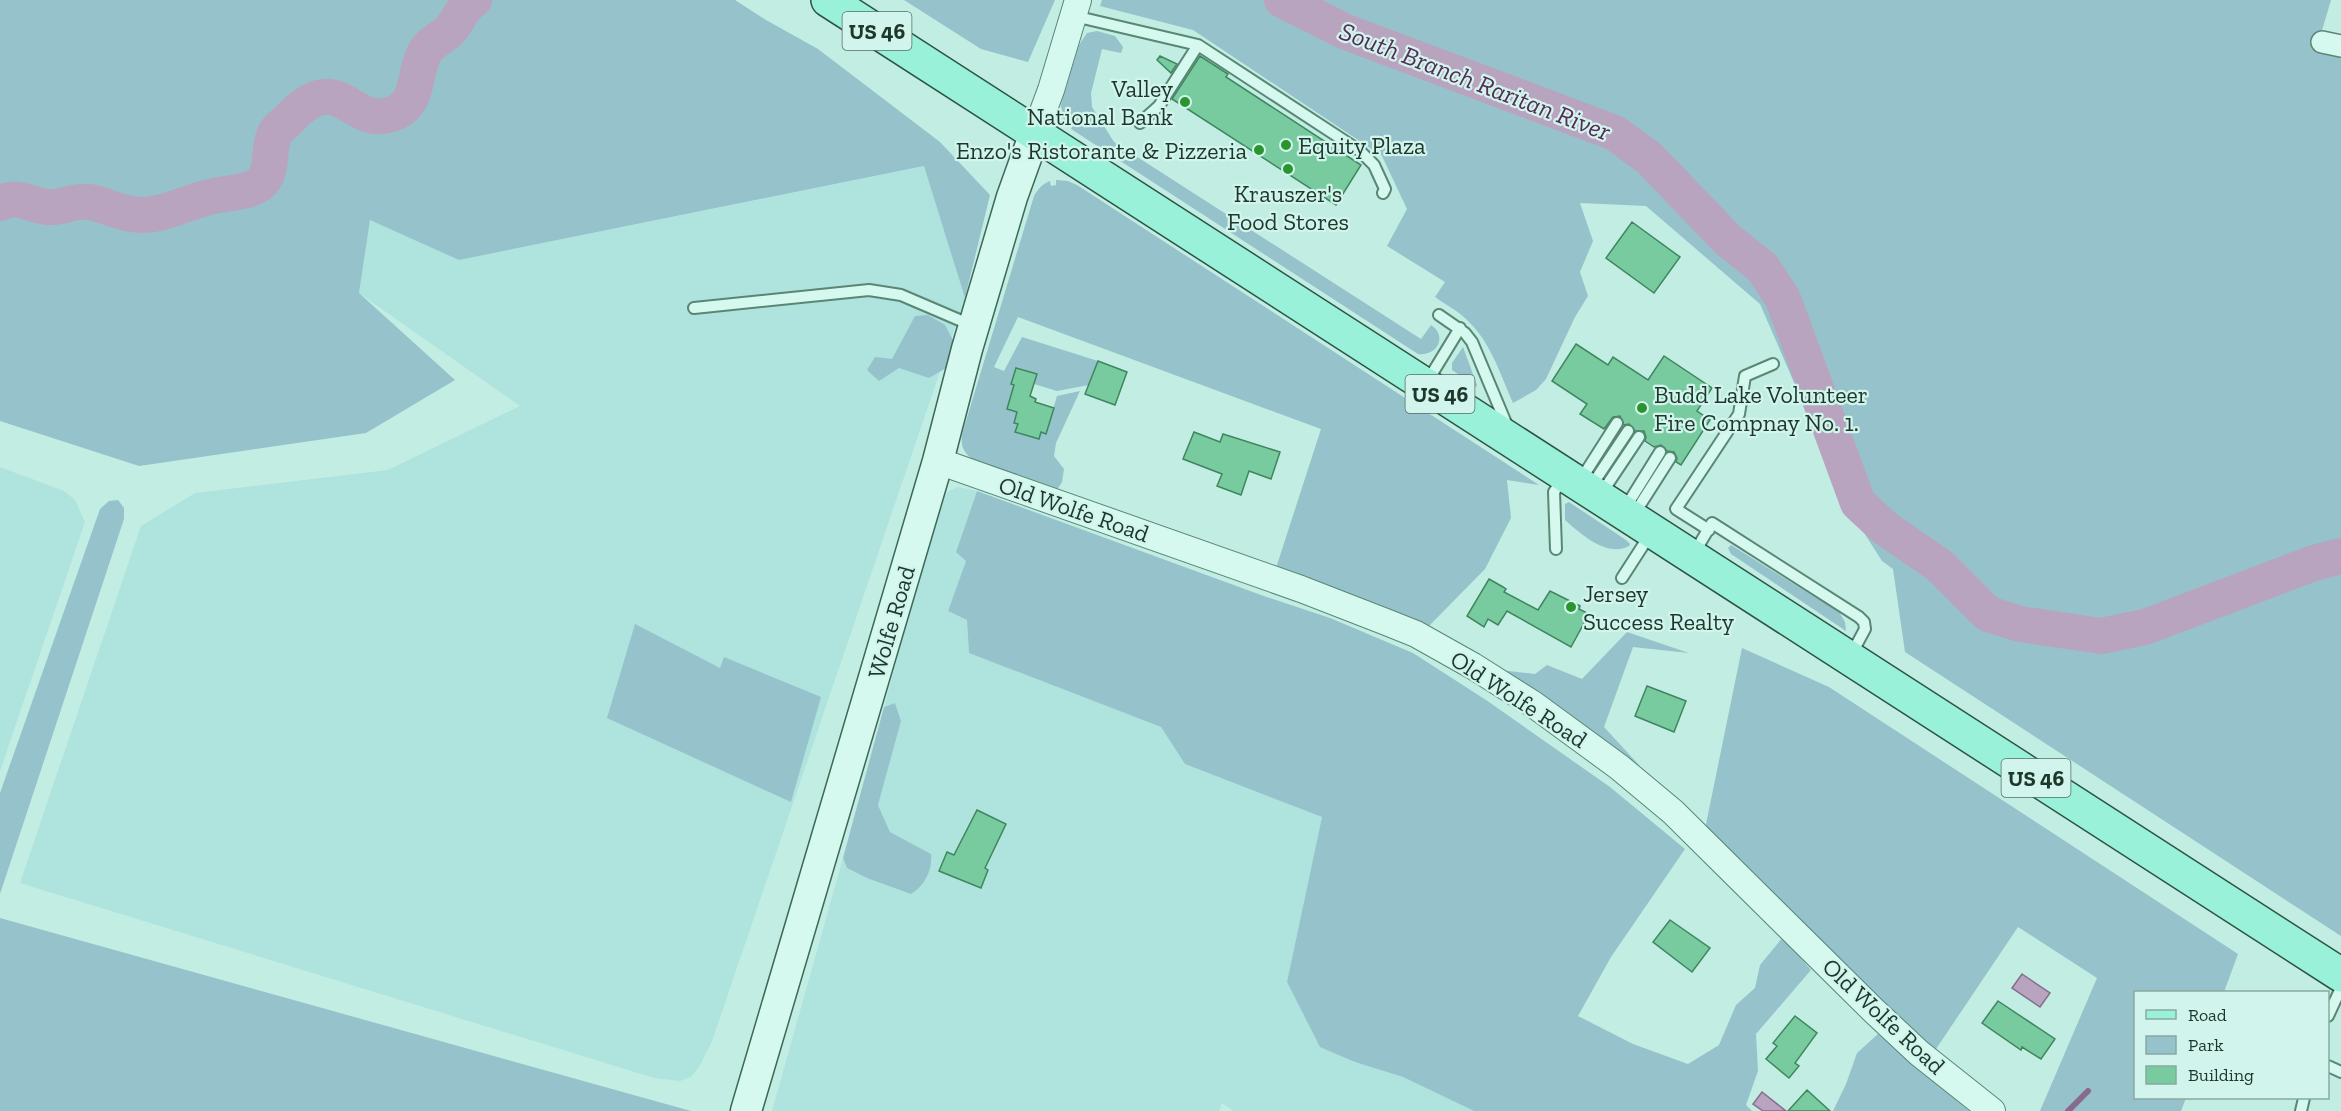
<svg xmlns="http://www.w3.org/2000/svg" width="2341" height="1111" font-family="'Zilla Slab',serif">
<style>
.farmland{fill:#afe3dd}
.green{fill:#96c2cb}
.water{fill:#b9a4c0;stroke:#876b8e;stroke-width:1.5}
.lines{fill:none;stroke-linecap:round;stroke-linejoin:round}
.stream{stroke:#876b8e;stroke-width:6}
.river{stroke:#b9a4c0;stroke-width:36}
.building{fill:#78cb9f;stroke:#3f865f;stroke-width:1.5}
.service-casing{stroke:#598774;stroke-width:14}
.minor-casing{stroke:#598774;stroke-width:24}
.tertiary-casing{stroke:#598774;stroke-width:28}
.secondary-casing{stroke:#3c6855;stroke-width:33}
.primary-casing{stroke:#2d5442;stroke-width:36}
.service{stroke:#d5f8ef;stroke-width:10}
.minor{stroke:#d5f8ef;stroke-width:21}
.tertiary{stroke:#d5f8ef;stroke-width:26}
.secondary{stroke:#d5f8ef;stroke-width:30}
.primary{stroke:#99f1da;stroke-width:33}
.poi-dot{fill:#2a952f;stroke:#d1f5ec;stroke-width:2}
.labels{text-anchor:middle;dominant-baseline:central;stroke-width:4.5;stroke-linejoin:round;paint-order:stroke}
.shield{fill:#d1f5ec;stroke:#537065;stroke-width:1.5}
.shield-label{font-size:22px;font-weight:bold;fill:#1d372b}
.poi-label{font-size:24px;fill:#1d372b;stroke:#d1f5ec;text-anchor:start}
.street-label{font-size:24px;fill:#1d372b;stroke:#d1f5ec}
.water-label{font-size:26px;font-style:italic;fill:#562d56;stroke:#d1f5ec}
</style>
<rect width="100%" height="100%" fill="#c2ede3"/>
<path class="farmland" d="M925,166L965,298L712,1041L699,1067L691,1077L680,1081L654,1078L20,883L141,526L195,493L388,470L520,406L359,293L370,219L459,260Z
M0,467L64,491L75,500L85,522L0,771Z
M958,487L977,491L956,551L966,561L948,611L967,620L969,653L1161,727L1185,764L1322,817L1287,982L1320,1046L1355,1062L1403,1077L1474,1111H1233L1222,1103L1219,1111H772L843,858L847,868L867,878L931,854L890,832L878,804L901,721L895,703L884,707L935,516L942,498L949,491Z"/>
<path class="green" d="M0,0H735L766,20L818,49L940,142L990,195L965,298L924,166L459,260L370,220L359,293L455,380L366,433L139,466L0,421Z
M904,0H1055L1028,62L981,49Z
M1102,0H2331L2318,44L2341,50V936L1905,652L1893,569L1882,561L1849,509L1760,304L1646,206L1580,203L1593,241L1580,272L1588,296L1575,317L1546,379L1536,390L1513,403C1501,376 1491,343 1469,322C1460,312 1446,305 1435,297L1445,282L1387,246L1407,209L1382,156L1193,30L1100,6Z
M1097,31L1115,36L1123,47L1121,53L1102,49L1091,93L1092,107L1114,142L1421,339L1431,325C1448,336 1437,357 1418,354L1071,129L1074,123L1070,121L1067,126L1063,118L1061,105L1079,45L1087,33Z
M1056,180L1068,181L1077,185L1539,485L1507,480L1511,518L1485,569L1429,626L1276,568L1321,429L1018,317L994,367L1004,371L1022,337L1098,361L1089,385L1057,391L1034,384L1036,374L1017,368L1011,384L1014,385L1007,409L1017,412L1014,423L1018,424L1016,432L1039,439L1041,432L1046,433L1057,396L1080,391L1056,443L1054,456L1064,469L1062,482L1057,490L972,459C962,451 960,444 963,431L1034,196C1038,189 1042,184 1050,181L1051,186L1056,185Z
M928,315L945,325L956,346L948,367L929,378L899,368L879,381L867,370L875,357L892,359L915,316Z
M1463,347L1477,385V387L1452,370V363Z
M977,491L1261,595L1330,618L1413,653L1486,700L1610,787L1685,849L1611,957L1578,1016L1633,1044L1688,1064L1719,1045L1736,1005L1755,988L1760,965L1783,937L1811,970L1756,1034L1758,1071L1746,1105L1752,1111H1474L1403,1077L1355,1062L1320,1047L1287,982L1322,817L1185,764L1161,727L969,653L967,620L948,611L966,561L956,552Z
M118,500L124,508V519L0,894V793L100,509L109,501Z
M1569,502L1626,540L1630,544L1629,546C1607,558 1581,534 1565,520V504Z
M1731,545L1839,612L1845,622L1846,631L1731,554L1728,548Z
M635,624L720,668L724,657L821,697L791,802L607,718Z
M1627,632L1689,653L1633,647L1604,727L1640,766L1500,670L1535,674L1547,665L1582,679Z
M1742,648L1829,687L2238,954L2224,992H2136V1098H2186L2181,1111H2040L2097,978L2018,927L1934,1052L1704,834Z
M895,703L901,721L878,805L890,832L931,854C933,870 924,886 911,894L867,878L847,868L843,858L884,707Z
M0,918L691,1111H0Z
M1878,1034L1969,1111H1833L1846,1084L1857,1053Z"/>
<path class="water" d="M2022,974L2050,993L2040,1007L2012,988Z
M1762,1092L1786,1111H1763L1753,1104Z"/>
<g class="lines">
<path class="stream" d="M2068,1111L2088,1091"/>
<path class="river" d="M1282,0L1346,32L1615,133L1649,158L1728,240L1763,268L1783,299L1858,503L1885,528L1940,566L1988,614L2020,624L2101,636L2145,627L2314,563L2341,556
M0,203C20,194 28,205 48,207C61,208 75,200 88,202C106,204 121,215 141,215C162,215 182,205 202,199C216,194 232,194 247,190C279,181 265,153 275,133C277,129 284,124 288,120C339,65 349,126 389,115C422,105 412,74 425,52C430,43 441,38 449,31C459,21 461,8 474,0"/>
</g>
<path class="building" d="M1160,56L1177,64L1171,73L1157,60Z
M1200,56L1228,74L1226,77L1361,165L1336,205L1172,99Z
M1632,222L1680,257L1654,293L1606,258Z
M1576,344L1608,365L1613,357L1648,380L1664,356L1712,388L1697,411L1710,420L1681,465L1676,462L1677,458L1674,452L1667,451L1661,445L1654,447L1645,441L1646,437L1644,431H1635L1629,424L1624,425L1620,416L1613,417L1604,429L1580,414L1587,404L1552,381Z
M1098,361L1127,372L1115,405L1085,394Z
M1016,368L1037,374L1030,396L1036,399L1035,402L1054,408L1046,434L1041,432L1039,439L1015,432L1018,424L1014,423L1017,412L1007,409L1014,385L1011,384Z
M1194,432L1220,442L1223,434L1280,452L1271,479L1249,471L1241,495L1217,486L1222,474L1183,459Z
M1489,579L1503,587L1506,589L1504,592L1538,610L1550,591L1580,606L1579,609L1589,614L1571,647L1507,611L1498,625L1488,619L1484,627L1467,616Z
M1647,686L1686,701L1674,732L1635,716Z
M977,810L1006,824L985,868L988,870L981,888L939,871L947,852L954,855Z
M1670,920L1710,948L1692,972L1653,942Z
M1998,1001L2055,1039L2041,1059L2022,1047L2021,1050L1982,1023Z
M1795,1016L1817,1033L1795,1063L1799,1066L1789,1078L1766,1059L1777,1046L1773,1043Z
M1807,1090L1830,1111H1788Z"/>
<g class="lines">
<g class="service-casing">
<path id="service" d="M1074,16L1198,45L1360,151L1374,165L1385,189L1383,193
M1140,123L1159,106L1198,45
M694,308L869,290L901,295L971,325
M1439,315L1465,333L1472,342L1508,428
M1427,382L1460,328
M1580,481L1617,423
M1590,488L1628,431
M1601,494L1639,437
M1624,510L1660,452
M1633,516L1670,458
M1709,530L1676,509L1739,414L1745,376L1773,364
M1556,549L1554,492L1564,477
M1693,555L1712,523L1859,617L1864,622L1865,629L1851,655
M1622,578L1651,533
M2328,1016L2341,988
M2328,1066L2341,1072
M2301,1111L2304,1098"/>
</g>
<g class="minor-casing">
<path id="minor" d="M2322,42L2341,46"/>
</g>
<g class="tertiary-casing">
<path id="tertiary" d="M1035,133L1051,90L1078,0
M938,461L1301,589L1386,622L1416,634L1473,666L1533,704L1619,767L1673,812L1873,1010L1919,1053L1992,1111"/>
</g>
<g class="secondary-casing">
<path id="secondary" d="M746,1111L938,461L967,349L1012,197L1035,133"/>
</g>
<g class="primary-casing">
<path id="primary" d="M828,0L2341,975"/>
</g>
<use href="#service" class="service"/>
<use href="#minor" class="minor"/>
<use href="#tertiary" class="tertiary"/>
<use href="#secondary" class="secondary"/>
<use href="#primary" class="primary"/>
</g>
<g class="poi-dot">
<circle cx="1185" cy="102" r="6"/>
<circle cx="1286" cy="145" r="6"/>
<circle cx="1259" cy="150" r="6"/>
<circle cx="1288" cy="169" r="6"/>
<circle cx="1642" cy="408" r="6"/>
<circle cx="1571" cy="607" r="6"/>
</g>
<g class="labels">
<g class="shield">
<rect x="842.5" y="12" width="69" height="38" rx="4.5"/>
<rect x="1405.5" y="375" width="69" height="38" rx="4.5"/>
<rect x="2001.5" y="759" width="69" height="38" rx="4.5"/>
</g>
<g class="shield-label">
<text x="877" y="31">US 46</text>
<text x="1440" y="394">US 46</text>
<text x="2036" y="778">US 46</text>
</g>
<g class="poi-label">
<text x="1173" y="88" text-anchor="end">Valley<tspan x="1173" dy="28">National Bank</tspan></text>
<text x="1298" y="145">Equity Plaza</text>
<text x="1247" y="150" text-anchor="end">Enzo's Ristorante &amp; Pizzeria</text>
<text x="1288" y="193" text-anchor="middle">Krauszer's<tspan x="1288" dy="28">Food Stores</tspan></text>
<text x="1654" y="394">Budd Lake Volunteer<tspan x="1654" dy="28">Fire Compnay No. 1.</tspan></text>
<text x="1583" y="593">Jersey<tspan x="1583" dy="28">Success Realty</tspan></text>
</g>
<g class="street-label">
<text transform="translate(1074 509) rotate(19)">Old Wolfe Road</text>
<text transform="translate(891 622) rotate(-74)">Wolfe Road</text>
<text transform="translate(1519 699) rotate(33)">Old Wolfe Road</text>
<text transform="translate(1884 1016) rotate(43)">Old Wolfe Road</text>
</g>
<g class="water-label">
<text transform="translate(1475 81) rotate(21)">South Branch Raritan River</text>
</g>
</g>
<rect x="2134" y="991" width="195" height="108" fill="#d1f5ec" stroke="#89a99f" stroke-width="1.5"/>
<rect x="2146" y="1010" width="30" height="9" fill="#99f1da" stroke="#89a99f" stroke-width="1.5"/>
<text x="2188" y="1021" font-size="18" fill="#1d372b">Road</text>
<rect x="2146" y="1036" width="30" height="18" fill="#96c2cb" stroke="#89a99f" stroke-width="1.5"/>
<text x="2188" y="1051" font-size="18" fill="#1d372b">Park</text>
<rect x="2146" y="1066" width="30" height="18" fill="#78cb9f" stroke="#89a99f" stroke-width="1.5"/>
<text x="2188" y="1081" font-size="18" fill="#1d372b">Building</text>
</svg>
